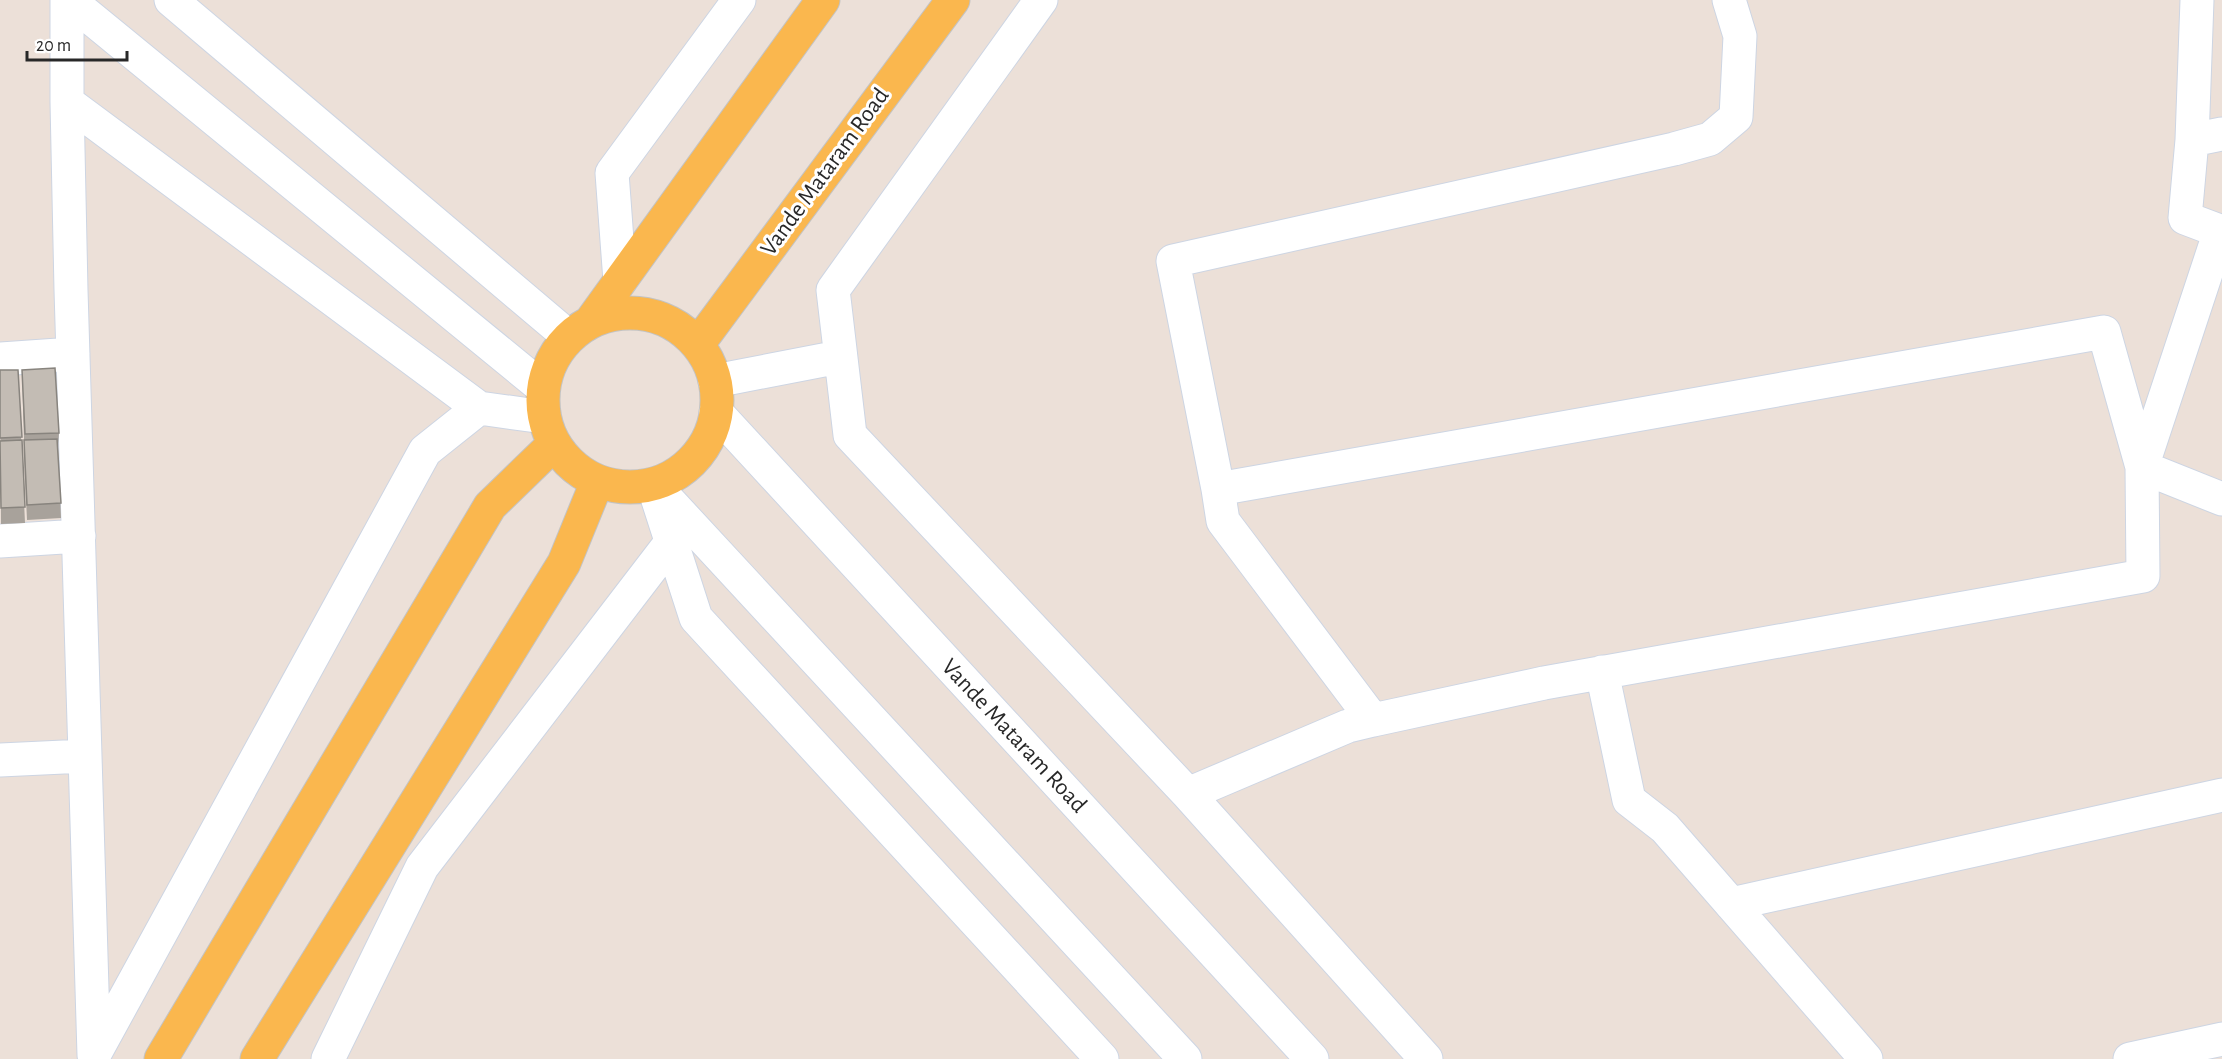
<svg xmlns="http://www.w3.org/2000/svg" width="2222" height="1059" font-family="'Alegreya Sans',sans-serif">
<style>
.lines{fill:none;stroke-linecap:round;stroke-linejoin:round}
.minor-casing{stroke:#cdd5e3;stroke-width:35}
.major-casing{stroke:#c3c3c3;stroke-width:35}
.minor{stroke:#fff;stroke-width:33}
.major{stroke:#fab74e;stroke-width:33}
.wall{fill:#a8a29b}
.building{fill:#c3bcb4;stroke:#88847e;stroke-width:1.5}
.labels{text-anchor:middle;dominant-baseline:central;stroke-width:6;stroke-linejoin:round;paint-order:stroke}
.street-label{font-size:24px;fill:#282828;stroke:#fff}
</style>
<rect width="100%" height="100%" fill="#ece0d8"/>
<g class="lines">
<g class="minor-casing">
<path id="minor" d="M67,0V102L71,290L94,1055
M69,0L543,388
M171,0L569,337
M1041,0L833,290L850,435L1188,794L1426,1059
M67,102L479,408L544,417
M2222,134L2192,140L2185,218L2222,232
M2192,140L2197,0
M620,281L612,173L739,0
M0,359L73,354
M715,381L839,357
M716,412L1312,1059
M2142,467L2220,231
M2142,467L2222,499
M654,485L1185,1059
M1218,489L1223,521L1373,720
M656,494L696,618L1102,1059
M0,541L79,536
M1602,672L1629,800L1665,828L1866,1059
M0,760L85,756
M1188,794L1348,726L1373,720L1544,683L2143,576L2142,467L2104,332L1218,489L1173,261L1674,149L1710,139L1736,117L1740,36L1729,0
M1731,904L2222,795
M94,1055L425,451L479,408
M328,1059L422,867L672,541
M2130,1059L2222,1039"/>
</g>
<g class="major-casing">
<path id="major" d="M543 400a87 87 0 1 1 174 0a87 87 0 1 1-174 0Z
M592,320L823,0
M698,344L953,0
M161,1059L490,506L554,444
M257,1059L564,563L597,482"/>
</g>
<use href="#minor" class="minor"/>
<use href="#major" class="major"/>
</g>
<path class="wall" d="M0,370H18L25,523L1,524Z
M22,370L59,433L58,448L61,518L27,520L24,456V440Z"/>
<path class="building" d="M55,368L59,433L25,434L22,370Z
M0,370H18L22,437L0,438Z
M57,439L61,503L27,505L24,440Z
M22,440L25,507L1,508L0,441Z"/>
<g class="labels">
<g class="street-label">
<text transform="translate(825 172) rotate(-54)">Vande Mataram Road</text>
<text transform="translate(1014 736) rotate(47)">Vande Mataram Road</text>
</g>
</g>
<path d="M27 51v9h100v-9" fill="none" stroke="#282828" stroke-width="3"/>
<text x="36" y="51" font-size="18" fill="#282828" stroke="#ffffff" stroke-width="4.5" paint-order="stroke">20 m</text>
</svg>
